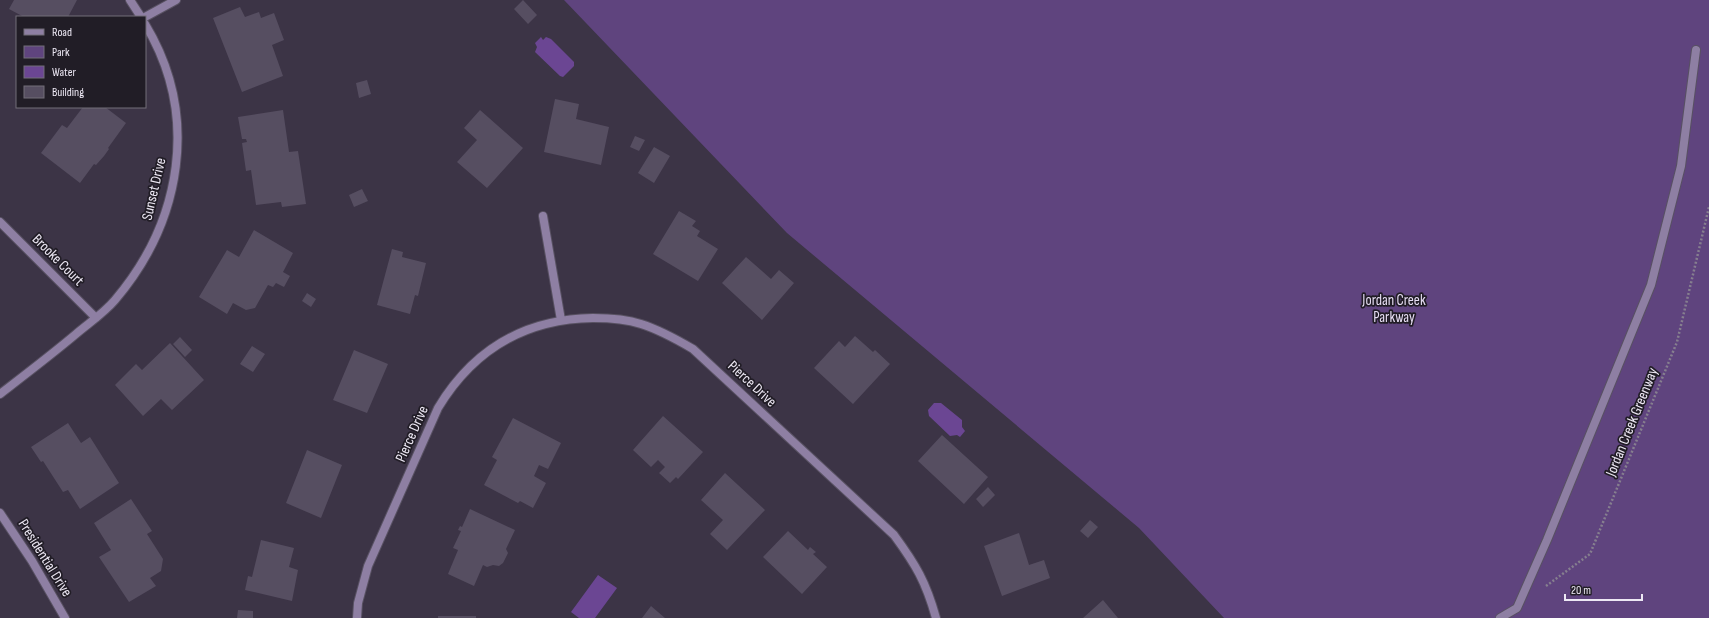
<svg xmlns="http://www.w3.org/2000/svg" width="1709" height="618" font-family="'Sofia Sans Condensed',sans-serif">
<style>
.green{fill:#5f447e}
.water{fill:#6b4693}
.building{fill:#564e61}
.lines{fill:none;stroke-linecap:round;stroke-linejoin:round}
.service-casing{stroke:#585162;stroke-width:10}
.minor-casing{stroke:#585162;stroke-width:10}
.tertiary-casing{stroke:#585162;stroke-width:10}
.path{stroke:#867f8f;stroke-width:2.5;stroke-dasharray:2 2;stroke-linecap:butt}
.service{stroke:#8e7fa3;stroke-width:8}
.minor{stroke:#8e7fa3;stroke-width:8}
.tertiary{stroke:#8e7fa3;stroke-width:8}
.labels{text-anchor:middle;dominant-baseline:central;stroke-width:3.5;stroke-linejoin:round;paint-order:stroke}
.street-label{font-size:15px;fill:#ede8f4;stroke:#211d26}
.park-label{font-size:15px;fill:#e6ddf3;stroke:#211d26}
</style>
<rect width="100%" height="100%" fill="#3c3446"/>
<path class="green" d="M564,0H1709V618H1224L1139,528L787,233Z"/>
<path class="water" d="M541,37L543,40L546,37L551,39L574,62V66L563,77L560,76L535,52L537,47L535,43Z
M934,403H941L962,420V427L965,431L960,437L957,435L950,436L929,416L928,410Z
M598,575L617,588L595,618H579L571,612Z"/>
<path class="building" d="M14,0H77L68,17H24L9,9Z
M523,0L537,15L528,24L514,9Z
M240,7L245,17L259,12L261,18L274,13L284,40L272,45L283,76L242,92L213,18Z
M367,80L371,94L359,98L356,83Z
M555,99L579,104L576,119L609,127L601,165L544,152Z
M83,107H105L126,123L108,148L109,149L104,156L96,165L94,164L80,183L41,153L62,125L67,128Z
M283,110L289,152L298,151L306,204L282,207L281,202L256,205L251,170L246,171L242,143L247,142L246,139H242L238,117Z
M480,110L523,148L487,188L457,162L477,140L464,128Z
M635,136L645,140L639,151L630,147Z
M654,147L670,156L654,183L638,173Z
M362,189L368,201L354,207L349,195Z
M679,211L696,221L692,226L700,231L697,236L718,249L698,281L653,254Z
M254,230L293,253L283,272L290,276L284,287L276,283L273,287L268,285L255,308L246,310L233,303L227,314L199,297L227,250L239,257Z
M392,249L403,252L402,257L426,263L418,296L415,295L410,314L377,305Z
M746,257L771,279L779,270L794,283L762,320L722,283Z
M307,293L316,299L311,307L302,301Z
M855,336L873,352L875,350L890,364L853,404L814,368L839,341L845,347Z
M180,337L192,350L185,357L173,344Z
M170,343L204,380L172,410L161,399L143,416L115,385L136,364L142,370Z
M252,346L265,354L253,372L240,364Z
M354,350L388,364L367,413L333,400Z
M663,416L703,452L678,479L676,477L670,483L659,473L665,467L658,460L651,467L633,450Z
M513,418L561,443L548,469L539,465L534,476L546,483L533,508L520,501L518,503L484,485L497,460L492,457Z
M68,423L81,443L90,437L119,483L80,509L68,490L63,492L43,461L41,462L31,447Z
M942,435L988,477L964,504L918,461Z
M307,450L342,465L321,518L286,503Z
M725,473L765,510L727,550L710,534L723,520L701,500Z
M988,487L995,495L983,507L976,499Z
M131,499L152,531L147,534L163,559L161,571L150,578L156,586L129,602L99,557L111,550L94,523Z
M470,509L515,530L506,549L508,553L503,563L499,566L493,565L487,567L483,565L474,586L448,574L458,550L453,548L461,531L458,530L460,526L462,527Z
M1090,520L1098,527L1088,538L1080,531Z
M788,531L808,550L810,547L816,552L813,554L827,567L802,594L763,557Z
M1019,533L1029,565L1044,560L1050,578L1002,596L984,546Z
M261,540L294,548L289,567L298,570L292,601L245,590L248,576L252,577Z
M1103,600L1118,618H1083Z
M651,606L665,618H642Z
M238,610L253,611V618H237Z
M438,616H476V618H438Z"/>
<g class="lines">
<g class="service-casing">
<path id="service" d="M145,17L176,0
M1500,618L1517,608L1547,540L1651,285L1681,166L1696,50"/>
</g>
<g class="minor-casing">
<path id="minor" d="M130,0L141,17
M543,216L561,320
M0,222L96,318
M0,394C26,374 51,355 76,334C89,323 104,313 115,300C182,221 200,115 145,24
M357,618L358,603L368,566L438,408C473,350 525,319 593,318C609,318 626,319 641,324C660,330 676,339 693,349L894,535C916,565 926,582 936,618"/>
</g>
<g class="tertiary-casing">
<path id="tertiary" d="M0,513L32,561L65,618"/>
</g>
<path class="path" d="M1546,586L1590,554L1677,342L1709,207"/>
<use href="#service" class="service"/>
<use href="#minor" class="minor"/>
<use href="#tertiary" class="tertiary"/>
</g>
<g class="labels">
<g class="street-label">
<text transform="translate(154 189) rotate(-77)">Sunset Drive</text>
<text transform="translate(58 260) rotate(45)">Brooke Court</text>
<text transform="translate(752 384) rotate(43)">Pierce Drive</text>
<text transform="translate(1632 422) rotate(-68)">Jordan Creek Greenway</text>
<text transform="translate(412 434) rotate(-66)">Pierce Drive</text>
<text transform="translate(45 558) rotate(58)">Presidential Drive</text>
</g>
<g class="park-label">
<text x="1394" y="300">Jordan Creek<tspan x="1394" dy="17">Parkway</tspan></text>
</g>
</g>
<rect x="16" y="16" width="130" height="92" fill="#211d26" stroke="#736e78"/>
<rect x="24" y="29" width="20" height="6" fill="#8e7fa3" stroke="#736e78"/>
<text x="52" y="36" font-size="12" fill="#ede8f4">Road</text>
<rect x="24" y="46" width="20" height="12" fill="#5f447e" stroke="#736e78"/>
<text x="52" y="56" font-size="12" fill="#ede8f4">Park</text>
<rect x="24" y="66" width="20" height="12" fill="#6b4693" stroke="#736e78"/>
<text x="52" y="76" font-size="12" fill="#ede8f4">Water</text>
<rect x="24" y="86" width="20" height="12" fill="#564e61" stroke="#736e78"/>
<text x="52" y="96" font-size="12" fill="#ede8f4">Building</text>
<path d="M1565 594v6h77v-6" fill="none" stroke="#ede8f4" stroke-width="2"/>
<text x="1571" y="594" font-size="12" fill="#ede8f4" stroke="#211d26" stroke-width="3" paint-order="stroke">20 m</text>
</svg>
